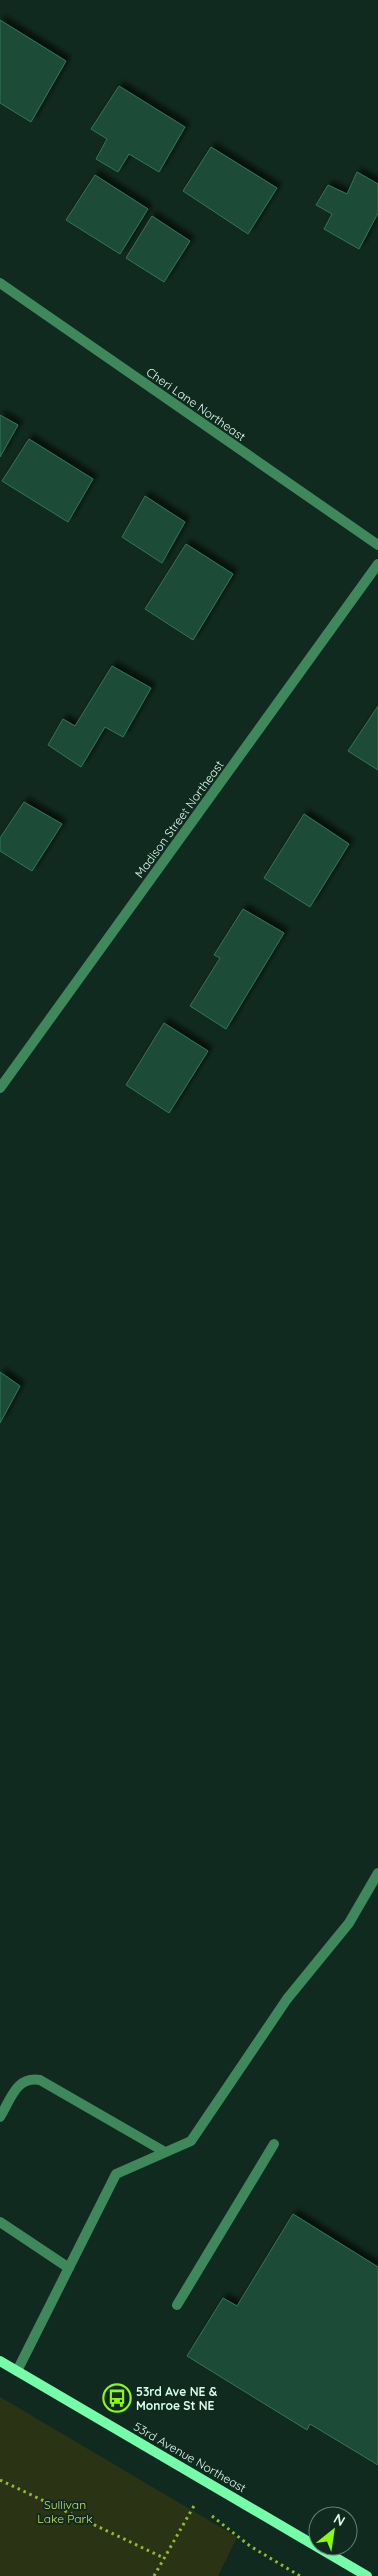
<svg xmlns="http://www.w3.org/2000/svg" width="378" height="2576" font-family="Quicksand,sans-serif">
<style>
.green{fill:#2a3415}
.building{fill:#1e4b37;stroke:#307658;filter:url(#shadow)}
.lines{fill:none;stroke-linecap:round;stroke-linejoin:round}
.path{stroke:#91ba33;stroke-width:3;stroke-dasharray:2.5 4;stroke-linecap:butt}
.lane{stroke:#3e885c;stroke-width:10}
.street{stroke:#3e885c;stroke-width:10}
.secondary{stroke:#75fca9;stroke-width:10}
.labels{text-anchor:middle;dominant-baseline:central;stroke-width:4;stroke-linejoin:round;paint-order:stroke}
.street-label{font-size:12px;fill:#dbfeec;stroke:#112a1f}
.poi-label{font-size:12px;font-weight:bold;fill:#dbfeec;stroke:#112a1f;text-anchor:start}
.park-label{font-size:12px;fill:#d1de67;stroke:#112a1f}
</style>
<defs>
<filter id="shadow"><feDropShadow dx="4.5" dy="-4.5" stdDeviation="2.5" flood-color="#0009"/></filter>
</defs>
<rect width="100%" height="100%" fill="#112a1f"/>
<path class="green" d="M0,2397L237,2537L218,2576H0Z"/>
<path class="building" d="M0,20L66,61L31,122L0,103Z
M119,86L185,127L159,172L129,154L118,172L96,159L107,139L91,129Z
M211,147L277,188L248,234L183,191Z
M357,172L378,184V213L359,249L324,229L332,214L316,205L328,185L347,194Z
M95,175L148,209L120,254L66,220Z
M152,216L190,241L164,282L126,258Z
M0,415L18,425L0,457Z
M29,439L93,479L68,522L2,481Z
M145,496L185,522L162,563L122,537Z
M186,544L233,574L193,640L145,609Z
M112,666L151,688L123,737L105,727L81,767L48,745L63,719L75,726Z
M378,706V770L348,751Z
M24,802L62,824L32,871L0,851V838Z
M304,814L349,844L310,907L264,878Z
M243,909L284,933L226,1029L190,1006L220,958L214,955Z
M164,1023L208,1051L169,1113L126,1085Z
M0,1372L20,1386L0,1423Z
M293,2214L378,2267V2465L310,2424L307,2430L187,2356L223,2298L237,2306Z"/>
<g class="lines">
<path class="path" d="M0,2480L164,2558
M212,2516L250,2546L300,2576
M154,2576L195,2504"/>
<path class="lane" d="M0,2117C11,2099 16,2076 40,2080L165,2152
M0,2222L69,2268
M177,2305L274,2144
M17,2371L116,2174L191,2141L287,1999L349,1923L378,1873"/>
<path class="street" d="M0,283L378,545
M0,1088L378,564"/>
<path class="secondary" d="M0,2361L367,2576"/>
</g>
<defs>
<g id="bus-ring" transform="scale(1.4375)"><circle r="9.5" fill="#112a1f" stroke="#8bfa0c" stroke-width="1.5"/><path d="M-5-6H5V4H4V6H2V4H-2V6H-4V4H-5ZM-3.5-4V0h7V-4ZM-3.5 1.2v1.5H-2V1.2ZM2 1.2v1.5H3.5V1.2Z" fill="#8bfa0c"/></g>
</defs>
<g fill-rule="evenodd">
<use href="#bus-ring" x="117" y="2398"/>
</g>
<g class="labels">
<g class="street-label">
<text transform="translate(196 404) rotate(35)">Cheri Lane Northeast</text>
<text transform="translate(179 819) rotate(-54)">Madison Street Northeast</text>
<text transform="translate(190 2457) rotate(30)">53rd Avenue Northeast</text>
</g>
<g class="poi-label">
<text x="136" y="2391">53rd Ave NE &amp;<tspan x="136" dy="14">Monroe St NE</tspan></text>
</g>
<g class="park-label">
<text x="65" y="2504">Sullivan<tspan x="65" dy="14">Lake Park</tspan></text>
</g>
</g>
<g transform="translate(333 2531) rotate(30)"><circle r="24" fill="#112a1f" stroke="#627f71"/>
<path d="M0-4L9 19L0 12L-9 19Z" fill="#8bfa0c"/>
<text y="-8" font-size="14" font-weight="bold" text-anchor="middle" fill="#dbfeec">N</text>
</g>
</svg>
